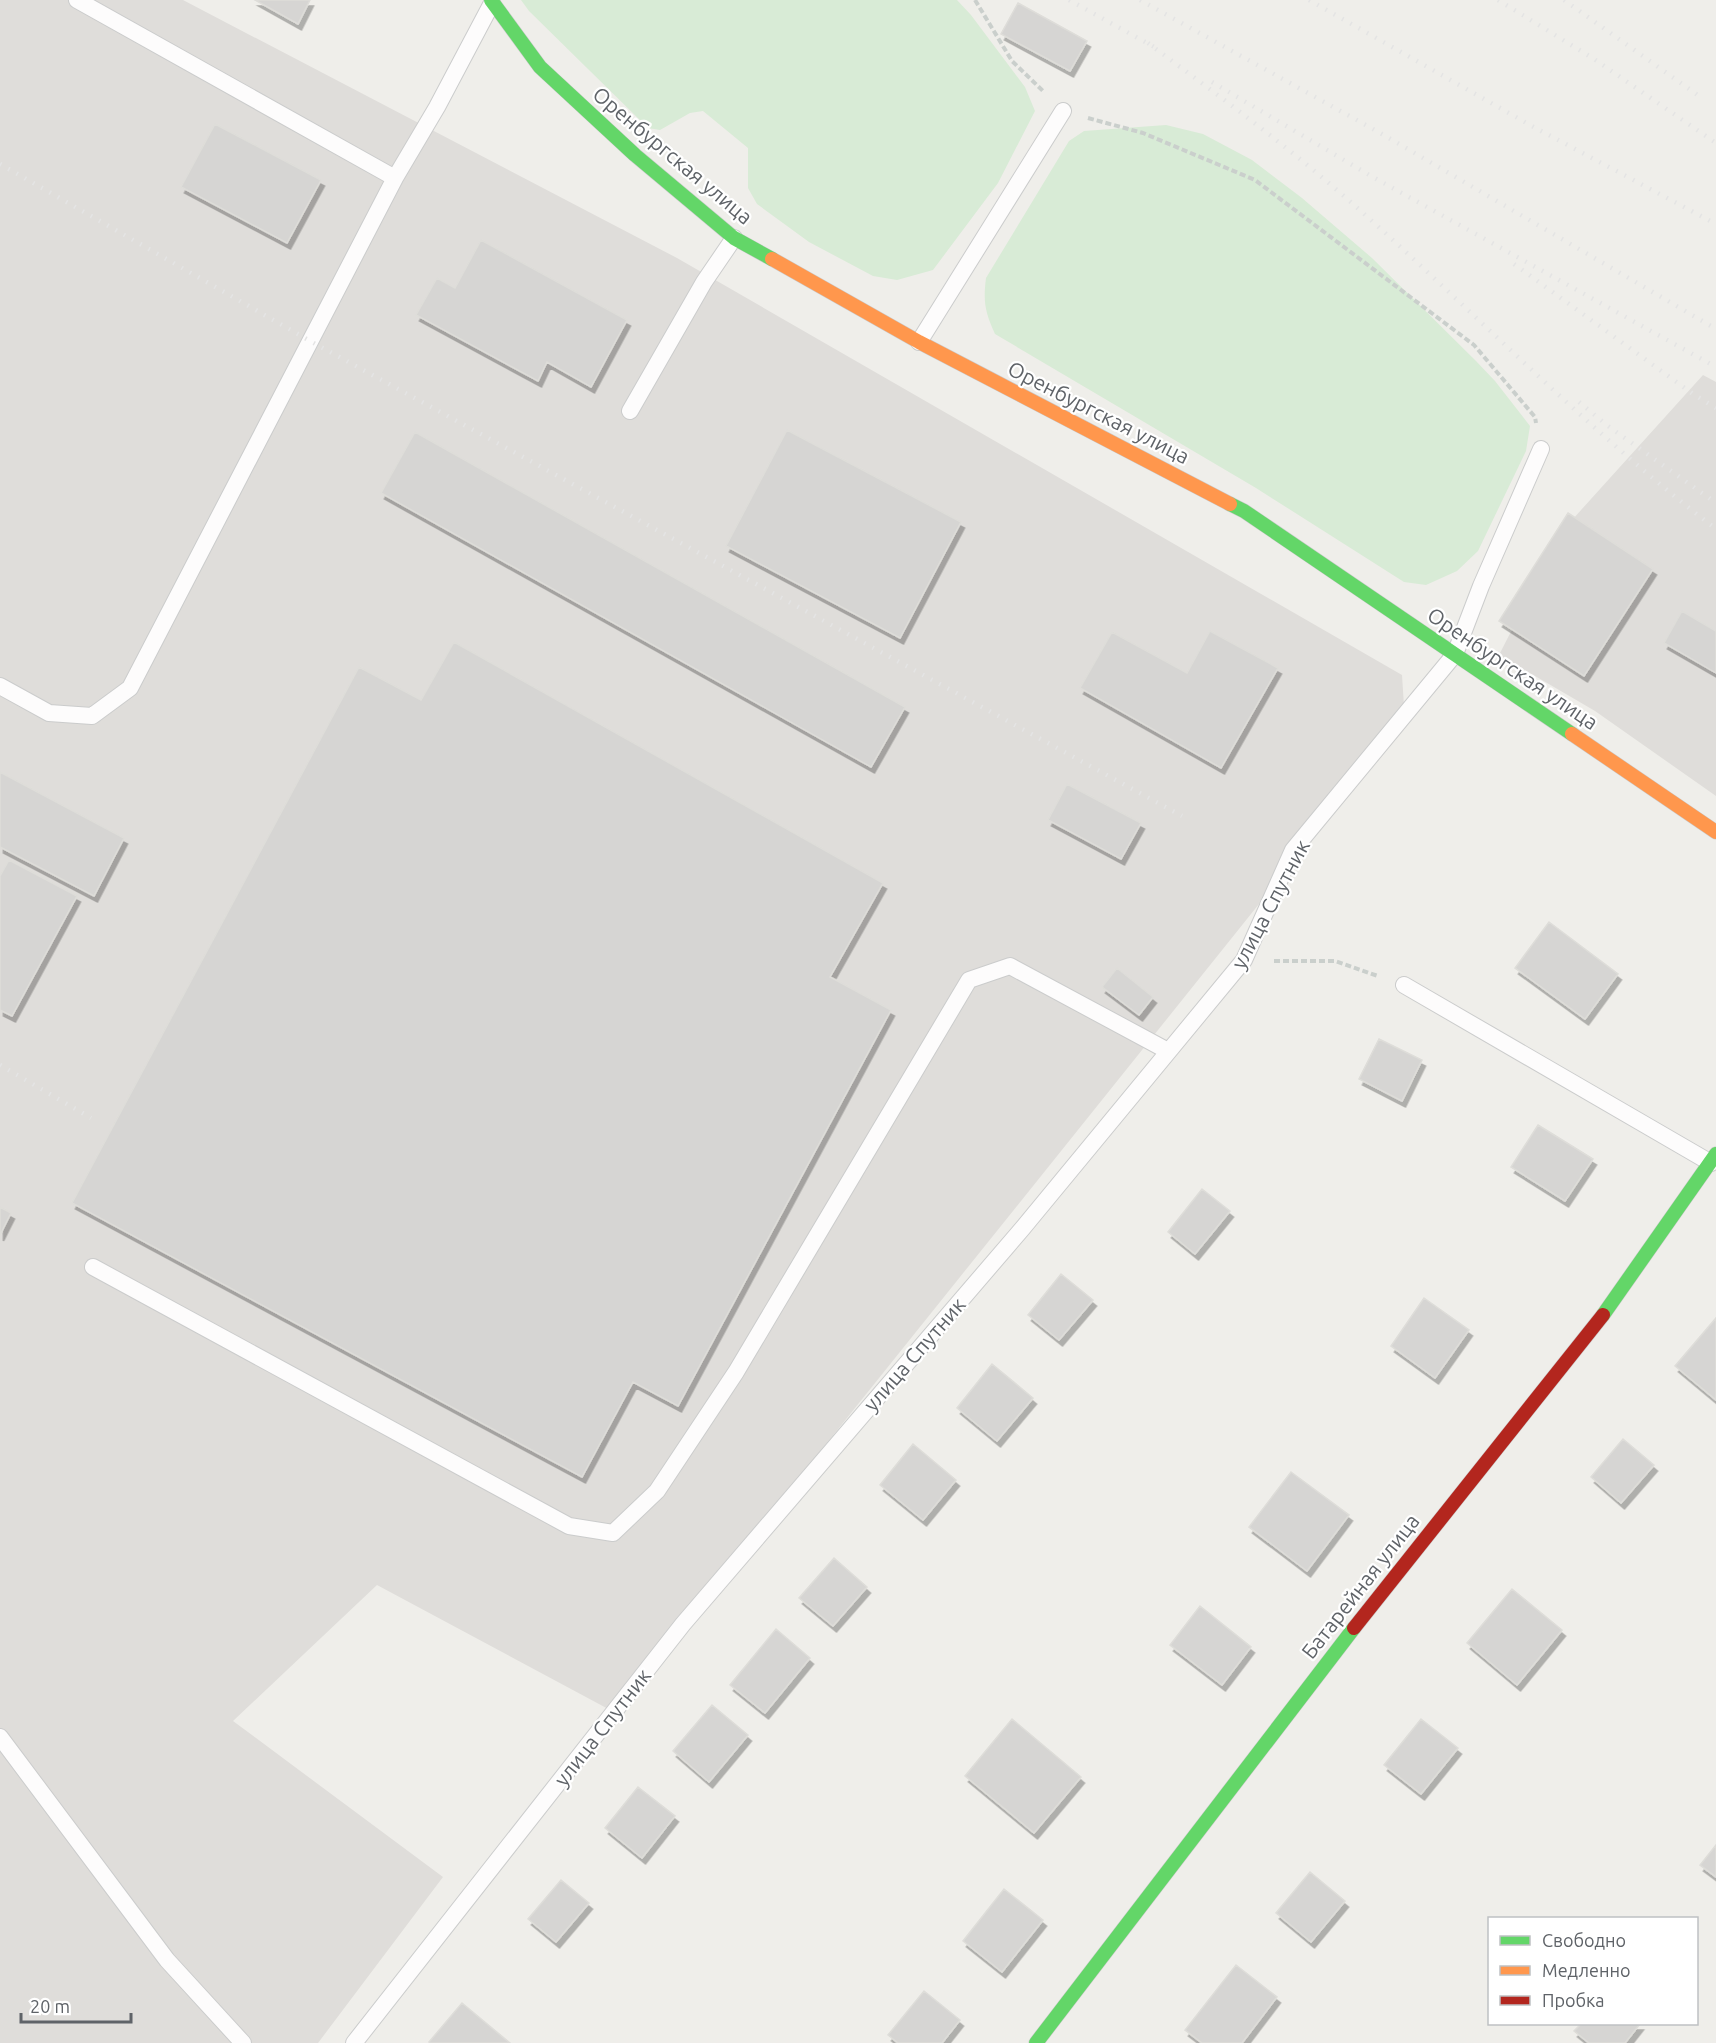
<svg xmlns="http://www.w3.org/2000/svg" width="1716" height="2043" font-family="Ubuntu,sans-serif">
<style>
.industrial{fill:#dfddda}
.green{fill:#d8ebd6}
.building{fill:#d6d5d3;stroke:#deddd9;stroke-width:1.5;filter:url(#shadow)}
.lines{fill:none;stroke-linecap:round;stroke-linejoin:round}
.lane-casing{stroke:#cbcccc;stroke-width:18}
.fast-casing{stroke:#cacacb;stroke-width:15}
.slow-casing{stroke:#cacacb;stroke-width:15}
.jam-casing{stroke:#cacacb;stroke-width:15}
.path{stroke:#cacfcc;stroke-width:4;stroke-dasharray:6 3;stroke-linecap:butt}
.lane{stroke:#fdfcfc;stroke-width:16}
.fast{stroke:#63d668;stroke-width:14}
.slow{stroke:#ff974d;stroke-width:14}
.jam{stroke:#b3261e;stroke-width:14}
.rail{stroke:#e4e4e4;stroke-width:4.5;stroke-dasharray:1.5 8;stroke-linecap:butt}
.labels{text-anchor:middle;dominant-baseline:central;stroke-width:4.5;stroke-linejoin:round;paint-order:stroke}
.street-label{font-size:21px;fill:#5f6368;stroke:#fff}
</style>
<defs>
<filter id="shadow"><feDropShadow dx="3.5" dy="6" stdDeviation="0" flood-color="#0004"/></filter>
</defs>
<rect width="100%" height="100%" fill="#efeeea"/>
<path class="industrial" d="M0,0H183L677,258L1402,675L1405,722L612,1711L377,1585L233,1721L443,1877L318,2043H0Z
M1703,375L1716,382V796L1595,711L1499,655L1563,530Z"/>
<path class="green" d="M521,0H957L971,15L1025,87L1035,111L998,183L933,270L897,280L873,276L809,242L757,204L748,188V148L703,111L690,113L660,130L648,128L529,11Z
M1166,125L1203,134L1252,160L1302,198L1372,258L1476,361L1495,381L1530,426L1526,451L1478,551L1457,571L1426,585L1404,582L1256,488L995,334C985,312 983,302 986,278L1069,141L1084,131Z"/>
<path class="building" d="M255,0H310L298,24Z
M1018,3L1087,41L1070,71L1001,34Z
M215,124L321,180L287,243L181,187Z
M481,240L627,320L591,387L547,362L538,381L416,315L437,278L455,288Z
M787,430L961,522L900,638L726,546Z
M415,432L905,707L871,767L381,493Z
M1568,513L1653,569L1584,676L1499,621Z
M1682,611L1716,631V673L1664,643Z
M1210,631L1278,668L1221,768L1080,688L1112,632L1187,673Z
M454,642L883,883L830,977L891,1010L678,1406L633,1382L582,1477L72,1203L359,667L421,700Z
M0,772L124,838L94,896L0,847Z
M1067,784L1141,823L1121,859L1048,820Z
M9,860L77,896L12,1016L0,1010V876Z
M1549,922L1618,974L1585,1019L1515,968Z
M1117,968L1153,997L1139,1015L1102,987Z
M1379,1039L1422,1060L1402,1101L1359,1079Z
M1538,1125L1593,1159L1565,1201L1511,1167Z
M1202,1189L1230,1211L1195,1254L1168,1232Z
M0,1207L11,1213L0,1235Z
M1061,1274L1093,1300L1059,1340L1028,1315Z
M1424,1298L1469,1330L1435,1378L1391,1346Z
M1716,1318V1400L1675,1366Z
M992,1364L1033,1398L997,1441L957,1408Z
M1623,1439L1654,1465L1621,1503L1591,1477Z
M913,1444L956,1480L923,1520L880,1485Z
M1291,1472L1349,1515L1307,1571L1249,1527Z
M834,1558L867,1587L833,1626L799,1598Z
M1512,1589L1562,1630L1517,1685L1467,1643Z
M1200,1606L1251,1647L1222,1685L1170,1645Z
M776,1629L810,1658L765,1713L730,1685Z
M712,1705L748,1735L709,1782L673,1751Z
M1012,1719L1081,1777L1034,1833L965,1776Z
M1421,1719L1458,1748L1421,1794L1384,1765Z
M638,1787L675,1816L642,1858L605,1828Z
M1716,1845V1877L1700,1865Z
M1310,1872L1345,1901L1311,1942L1276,1913Z
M561,1880L589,1903L556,1942L528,1919Z
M1004,1889L1043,1920L1002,1972L963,1941Z
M1236,1965L1277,1997L1242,2043H1202L1185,2030Z
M924,1991L960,2020L942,2043H898L888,2035Z
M462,2003L510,2043H430L429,2042Z
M1581,2024H1640L1625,2043H1589L1574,2031Z"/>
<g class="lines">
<g class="lane-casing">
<path id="lane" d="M77,0L395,178
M919,342L1063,111
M630,411L704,282L734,238
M0,686L49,713L92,716L130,688L395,178L437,107L492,3
M1404,985L1711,1163
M93,1267L569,1526L613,1533L657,1491L736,1372L969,980L1010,966L1168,1051
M0,1737L167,1960L243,2043
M354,2043L683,1624L1022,1229L1244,960L1293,850L1455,654L1481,586L1541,449"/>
</g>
<g class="fast-casing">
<path id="fast" d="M491,0L540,67L635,155L734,238L772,259
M1230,504L1244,511L1572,734
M1603,1315L1716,1154
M1036,2043L1354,1628"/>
</g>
<g class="slow-casing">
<path id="slow" d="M772,259L919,342L1230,504
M1572,734L1716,832"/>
</g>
<g class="jam-casing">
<path id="jam" d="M1354,1628L1603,1315"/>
</g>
<path class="path" d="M975,0L1012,61L1044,92
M1088,118L1143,133L1255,180L1474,345L1535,417L1536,423
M1274,961H1335L1378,976"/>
<use href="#lane" class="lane"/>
<use href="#fast" class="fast"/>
<use href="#slow" class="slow"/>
<use href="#jam" class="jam"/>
<path class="rail" d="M1069,0L1156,48
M1140,0L1382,134L1716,329
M1309,0L1530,125L1716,224
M1498,0L1594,59L1716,143
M1564,0L1699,96
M1148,43C1215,93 1282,142 1345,197C1469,306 1584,428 1716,529
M1212,82L1371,176L1716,367
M0,164L310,341L1182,816
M1514,264L1693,394L1716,408
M1579,402L1608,426L1716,503
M0,1065L91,1118"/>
</g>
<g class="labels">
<g class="street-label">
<text transform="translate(673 155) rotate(40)">Оренбургская улица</text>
<text transform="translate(1099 412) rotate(27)">Оренбургская улица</text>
<text transform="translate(1513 668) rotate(34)">Оренбургская улица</text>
<text transform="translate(1270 904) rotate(-62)">улица Спутник</text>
<text transform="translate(914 1354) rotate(-49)">улица Спутник</text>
<text transform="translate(1360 1586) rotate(-52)">Батарейная улица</text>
<text transform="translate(602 1727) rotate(-52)">улица Спутник</text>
</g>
</g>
<rect x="1488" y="1917" width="210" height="108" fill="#ffffff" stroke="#bfc1c3" stroke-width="1.5"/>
<rect x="1500" y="1936" width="30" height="9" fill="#63d668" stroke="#bfc1c3" stroke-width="1.5"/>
<text x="1542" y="1947" font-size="18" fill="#5f6368">Свободно</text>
<rect x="1500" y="1966" width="30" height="9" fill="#ff974d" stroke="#bfc1c3" stroke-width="1.5"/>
<text x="1542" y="1977" font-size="18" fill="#5f6368">Медленно</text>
<rect x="1500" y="1996" width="30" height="9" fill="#b3261e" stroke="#bfc1c3" stroke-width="1.5"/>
<text x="1542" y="2007" font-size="18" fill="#5f6368">Пробка</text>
<path d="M21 2013v9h110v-9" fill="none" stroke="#5f6368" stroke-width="3"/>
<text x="30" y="2013" font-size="18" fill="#5f6368" stroke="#ffffff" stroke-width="4.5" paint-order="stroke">20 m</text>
</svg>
